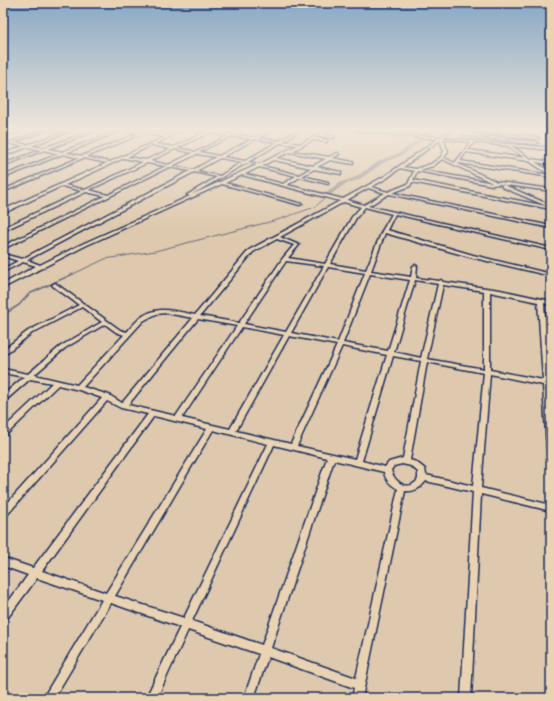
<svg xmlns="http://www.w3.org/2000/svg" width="554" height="701" font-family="'Architects Daughter',sans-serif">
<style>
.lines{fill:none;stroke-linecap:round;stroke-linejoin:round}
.stream-far1{stroke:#686c7e;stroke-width:1}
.stream{stroke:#686c7e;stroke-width:1.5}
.river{fill:#9b9593;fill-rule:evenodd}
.minor-casing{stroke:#1b2f5e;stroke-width:3}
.minor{fill:#ead3b3;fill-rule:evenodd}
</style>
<rect width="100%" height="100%" fill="#dec9ae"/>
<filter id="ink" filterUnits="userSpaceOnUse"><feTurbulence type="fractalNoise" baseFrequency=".025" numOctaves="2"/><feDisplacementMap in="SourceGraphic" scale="8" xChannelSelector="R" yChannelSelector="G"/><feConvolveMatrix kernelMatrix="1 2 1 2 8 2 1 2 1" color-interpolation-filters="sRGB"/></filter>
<g filter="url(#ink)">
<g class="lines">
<path class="stream-far1" d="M71,275L105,259L155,251L277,220L315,207L326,197"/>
<path class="stream" d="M3,315L19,305L29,294L73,274"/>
<path class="river" d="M431,130H435L403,155L385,162L358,180L345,184L329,196L324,195L341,182L354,178L381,160L399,153Z"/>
<g class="minor-casing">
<path id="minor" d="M19,130H22L3,137V135Z
M44,130H47L14,142L27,145L69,130H72L31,146L44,148L94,130H97L48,149L62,152L119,130H122L66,153L82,156L139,133L127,131L126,130L143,131L168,135L180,130H183L155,144L174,147L206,132L195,131L194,130L209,131L214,130L212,132L231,134L240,130H243L235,135L255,137L269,130H272L258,138L279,141L298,130H301L283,141L300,144L327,130H330L323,135L334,136V138L320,136L315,138L327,140V142L313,140L292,151L329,157L337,153L339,154L338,155L332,158L353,162V164L330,160L317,167L341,172V174L314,169L302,176L328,182V184L300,177L287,185L343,199L385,176L438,139L357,131L356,130L440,137L451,130H453L443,138L551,148V150L511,146L531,159L551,162V164L535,162L551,172V177L458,163V164L495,181L496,182H499L551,189V191L499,184L492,185L417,171L413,180L551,207V209L412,182L410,186L392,193L551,226V228L389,194L368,206L551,248V250L395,214L387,230L473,255L551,274V276L470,257L385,233L371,271L411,277L413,266L415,265L417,266L416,278L439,281L441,280L443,282L500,290L551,301V305L544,303L550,382H551V386H550L551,400V453L548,452L547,450L543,385L490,374L481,488L551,505V511L481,494L471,698H461L473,492L426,481C420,488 415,492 405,491L362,698H352L354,688L268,657L254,698H244L259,654L188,630L157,698H146L180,627L111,603L54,698H43L102,600L37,578L6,620L3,622V609L28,575L3,566V558L33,568L148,414L121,408L107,401L6,516L3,517V508L102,398L79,390L58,385L6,435L3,436V429L52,383L30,379L6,400H3V395L24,377L3,373V369L28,374L61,346L102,322L82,307L32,333L5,354L3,355V350L28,331L79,305L53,286L52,285L55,283L120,330L127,332C130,328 134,324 138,320C155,304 175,311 195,315L249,250L340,201L242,175L225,183L302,204L300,205L222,184L85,246L3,288V284L36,266L23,262L3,272V269L18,261L3,256V254L22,259L190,171L169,167L3,249V246L105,196L86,192L3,231V228L82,191L62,186L4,213H3V210L107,163L83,158L3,192V190L79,158L63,154L3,178V176L59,154L44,150L3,166V164L41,150L28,147L3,156V154L24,146L3,142V140L11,142ZM143,133L165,137L110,162L86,157ZM209,133L228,136L196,152L177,148ZM232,136L252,139L219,156L199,152ZM255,139L277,142L245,161L223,157ZM443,139L471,142L455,163L444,158L448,151ZM440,140L444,151L441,157L431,164L416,169L403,167ZM474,142L508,146L525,158L468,150ZM280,143L298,145L260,164L248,162ZM152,145L171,149L146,160L127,157ZM175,149L193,153L168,165L150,161ZM290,152L326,159L313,166L276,158ZM466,152L529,161L550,175L460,161ZM197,154L216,157L193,170L172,166ZM124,158L143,162L85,190L65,185ZM220,158L242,162L220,176L196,171ZM442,159L493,183L420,170L433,166ZM273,160H274L311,168L299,175L262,166ZM147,163L166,166L108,195L89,190ZM246,163L257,165L191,195ZM259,167L296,176L283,184L245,174ZM400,168L414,171L408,184L388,192L371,187L387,178ZM194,172L217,177L187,195L190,196L82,244L40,265L27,260ZM368,188L385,193L364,205L347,200ZM344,202L361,207L352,217L325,264L288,258L299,245L280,237ZM365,207L392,214L382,231L366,270L330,264L356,218ZM277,239L294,245L283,258L239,323L200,316L253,252ZM286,261L324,266L286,332L244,324ZM328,267L365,273L338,342L291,333ZM370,274L410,280L388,351L343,343ZM415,280L438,284L421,358L394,352ZM443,285L484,291V369L427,359ZM490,292L538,302L543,380L490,370ZM166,313L193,318L122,403L109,395L83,387L143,321L156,314ZM198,319L237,326L176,416L128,405ZM105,324L116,332L124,335L77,385L34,375L65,348ZM242,327L284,335L230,429L182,418ZM289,336L337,345L291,444L236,431ZM342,346L387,355L355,459L297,446ZM393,356L421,361L403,458L389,462L385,467L362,461ZM427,362L484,373L473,486L426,475L425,469L416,462L410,460ZM154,416L207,429L106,593L42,571ZM213,430L268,444L184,618L115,596ZM274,445L327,458L262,645L192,621ZM334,460L384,472C385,480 391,485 398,489L356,678L271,648ZM402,464L411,466L418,472V479C417,481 415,483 413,484C404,490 393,479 391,470L394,466Z
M471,130L537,137L539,138L537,139L472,131Z
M537,130L551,131V133L538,131Z
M464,133L511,139L512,140L536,142L538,143L536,144L513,142L512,141L463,135Z
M502,185H504L550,205L547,206L502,187Z"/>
</g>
<use href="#minor" class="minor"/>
</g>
</g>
<linearGradient id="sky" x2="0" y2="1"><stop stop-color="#89a8c6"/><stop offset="0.57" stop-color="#f0e7db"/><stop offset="1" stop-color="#f0e7db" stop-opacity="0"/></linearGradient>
<rect width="554" height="228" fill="url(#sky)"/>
<rect width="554" height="701" fill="none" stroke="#ead3b3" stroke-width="16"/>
<rect x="8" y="8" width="538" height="685" fill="none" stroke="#1b2f5e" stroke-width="1.5" filter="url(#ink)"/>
</svg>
